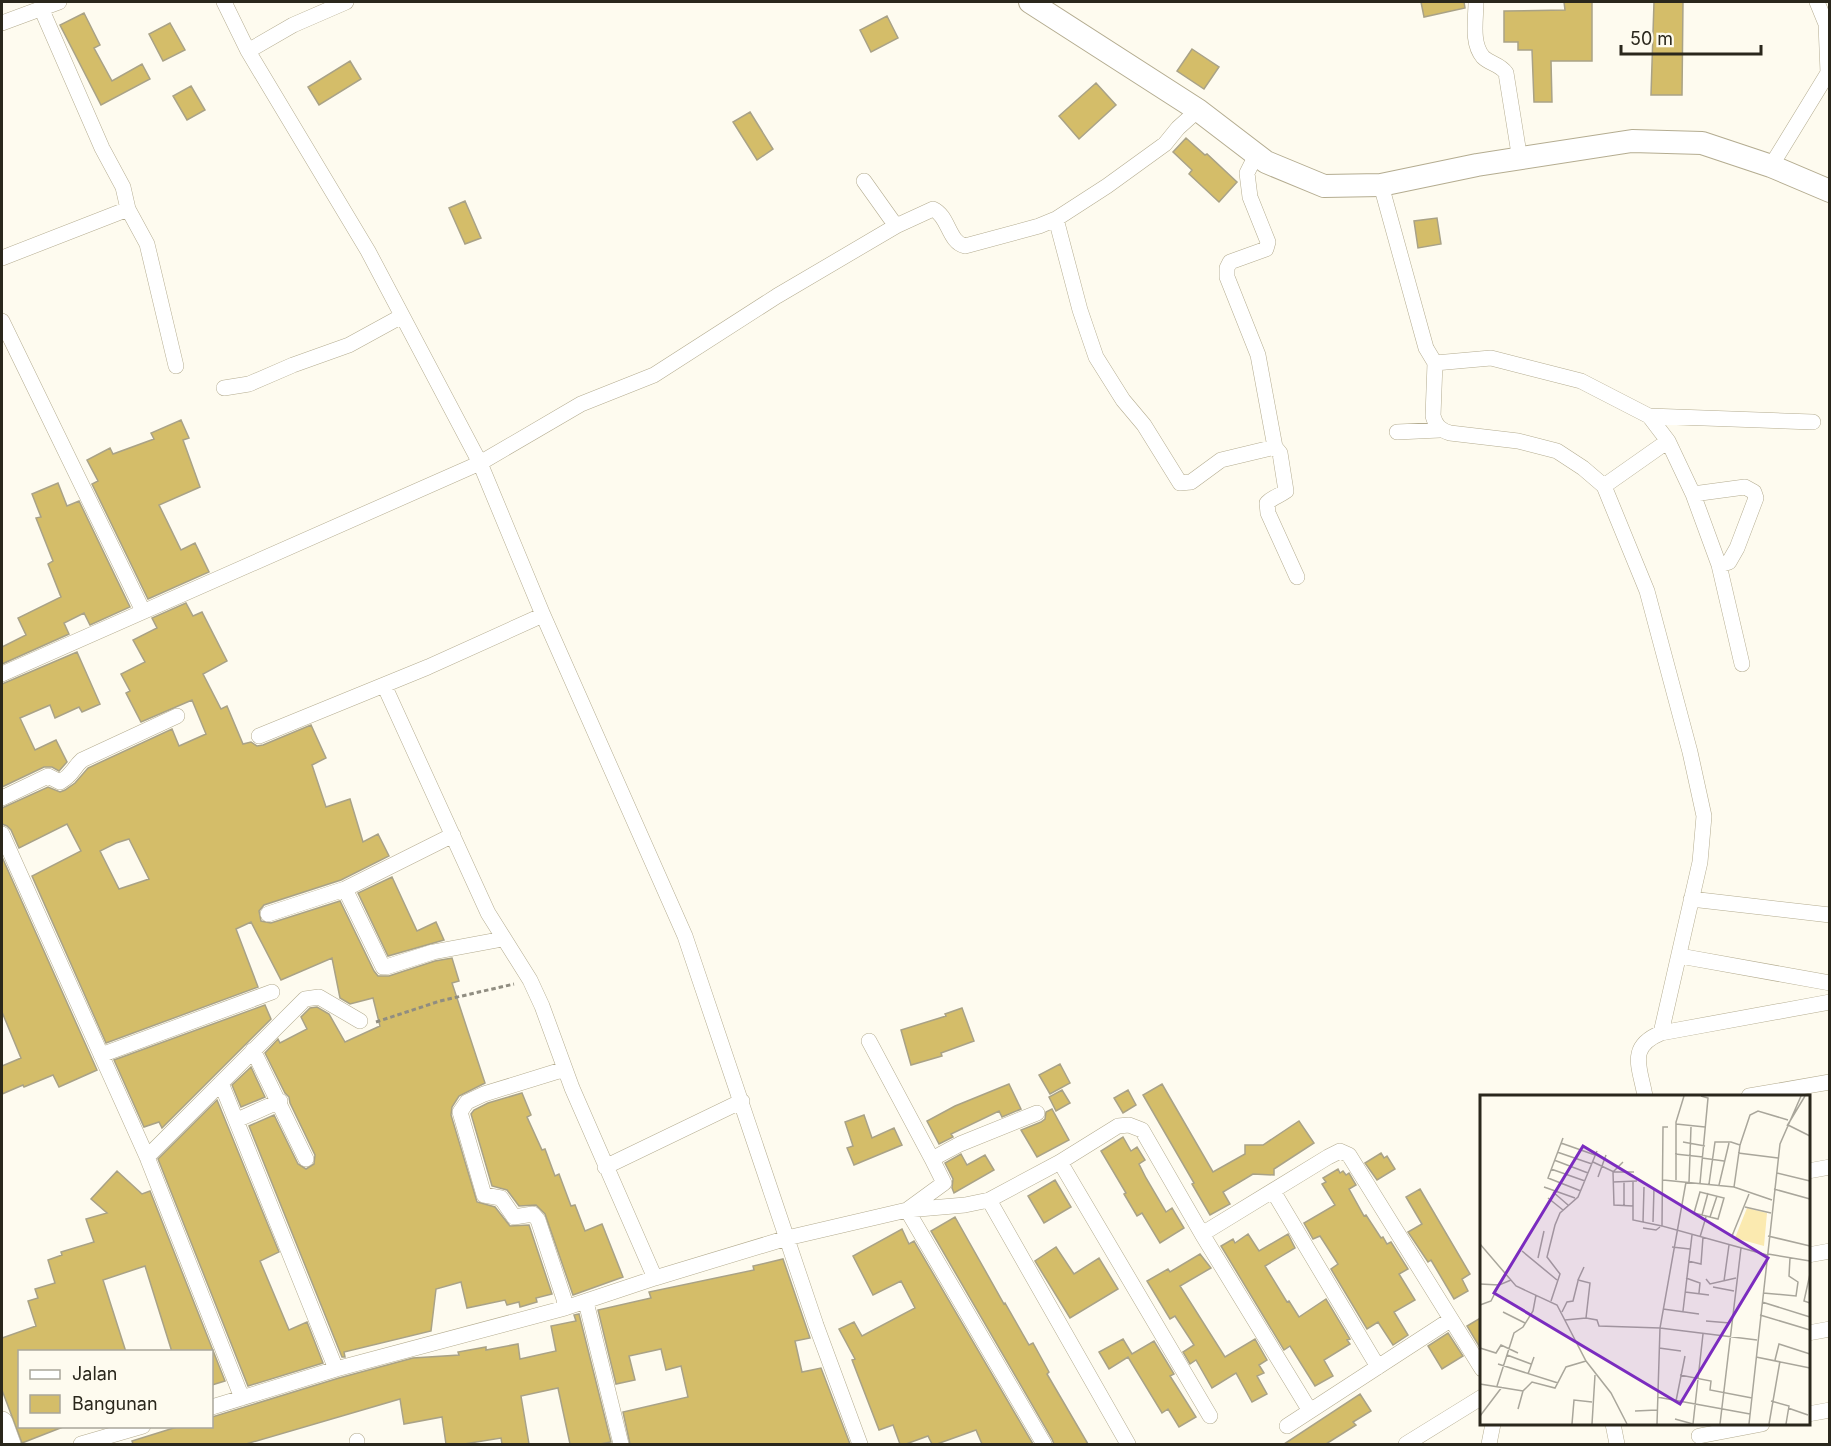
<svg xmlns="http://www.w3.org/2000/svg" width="1831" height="1446" font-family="Inter,sans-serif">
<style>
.building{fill:#d4bd69;stroke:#a9a286;stroke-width:1.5;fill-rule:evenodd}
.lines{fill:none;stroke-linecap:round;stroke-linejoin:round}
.street-casing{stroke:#b4ac90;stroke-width:16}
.secondary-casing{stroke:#b4ac90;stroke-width:22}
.primary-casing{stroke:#b4ac90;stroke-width:24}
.path{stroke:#908d81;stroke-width:3;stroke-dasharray:4.5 3;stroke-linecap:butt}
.street{stroke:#fff;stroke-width:15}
.secondary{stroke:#fff;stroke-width:21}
.primary{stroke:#fff;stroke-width:22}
.inset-road{fill:none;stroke:#a9a69b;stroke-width:1.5}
.view{fill:#7b2cbf;fill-opacity:0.15;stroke:#7b2cbf;stroke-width:3}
.inset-edge{fill:none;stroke:#2a271c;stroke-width:3}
</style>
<rect width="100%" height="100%" fill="#fefbef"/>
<path class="building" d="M1421,2H1464L1465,8L1424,17Z
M1564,2H1592V61H1551L1552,102H1534L1532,50H1518V42H1504V11L1565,10Z
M1654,2H1683L1682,95H1651Z
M84,13L100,45L94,48L112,81L142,64L150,79L101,105L60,25Z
M887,16L898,38L871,52L860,30Z
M170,23L185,50L163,61L149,34Z
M1192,49L1219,67L1204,89L1177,71Z
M350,61L361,79L319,105L308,87Z
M1096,83L1116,105L1079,139L1059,116Z
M191,86L205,110L187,120L173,96Z
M750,112L773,149L757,160L733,122Z
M1186,138L1205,155L1207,154L1237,182L1219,202L1189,174L1192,170L1173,152Z
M465,201L481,238L465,244L449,208Z
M1437,218L1441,244L1418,248L1414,221Z
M181,420L189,438L183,440L200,487L159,505L181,550L195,543L209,572L148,599L92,484L98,481L87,460L110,448L113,454L154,439L151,433Z
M58,483L67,506L79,501L130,607L90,625L84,613L64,623L69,634L2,664V647L26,635L18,618L61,597L48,564L53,561L36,518L41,517L32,494Z
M186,603L193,616L202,612L227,661L203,674L221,709L227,706L243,744L251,742L257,746L263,745L311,725L326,758L312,765L326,807L350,799L363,842L378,834L389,856L341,880L264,905L259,911L261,921L271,923L340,901L374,971L378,976H389L435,961L452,958L459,981L452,983L485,1083L459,1096L452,1107L451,1115L477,1202L495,1207L510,1226L529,1225L552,1294L536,1298L537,1302L520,1307L519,1302L507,1305L505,1300L467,1308L461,1282L436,1289L431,1331L344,1352L345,1357H342L249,1126L274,1115L298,1164L306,1169L314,1164L315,1155L290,1103L289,1097L285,1093L265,1053L278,1039L280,1043L307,1029L301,1017L310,1008L317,1007L329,1014L345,1042L380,1026L373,998L350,1004L340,998L332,958L281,980L251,922L236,929L258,987L106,1043L32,876L81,851L67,824L19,848L11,830L7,826L2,824V808L48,787L60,792L65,790L75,783L88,768L172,729L179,746L206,734L192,700L141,722L126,693L130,691L121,674L145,662L133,640L157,628L152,618ZM129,839L149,879L119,889L100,851L116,843Z
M77,652L100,704L82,712L79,707L55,718L50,705L20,718L35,750L56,740L67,762L59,771L52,767H44L2,787V684Z
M2,857L97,1070L59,1087L53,1075L24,1087L23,1085L2,1094V1066L21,1058L2,1012Z
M392,877L417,931L436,922L444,940L388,956L358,893Z
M265,1005L271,1019L162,1128L159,1122L144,1127L114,1060Z
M962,1008L974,1041L941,1053L942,1056L911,1065L901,1030L946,1016L945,1014Z
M1060,1064L1070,1083L1050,1094L1039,1075Z
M251,1067L265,1097L241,1107L232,1085Z
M1009,1084L1021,1109L1002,1117L999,1111L951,1134L953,1137L939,1144L927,1121L955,1106Z
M1162,1084L1213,1172L1245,1154V1145H1263L1299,1121L1314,1143L1274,1169V1175L1253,1174L1223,1192L1230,1204L1210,1215L1192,1184L1194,1183L1143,1095Z
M1062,1090L1070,1103L1056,1111L1049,1097Z
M1128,1090L1136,1105L1123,1113L1114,1098Z
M522,1093L531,1115L527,1117L542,1150L545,1149L555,1176L559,1174L571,1206L575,1205L585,1231L602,1224L623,1277L573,1295L545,1214L536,1205L519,1206L507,1190L492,1186L471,1114L474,1110L488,1103Z
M217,1100L279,1252L260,1261L289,1330L307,1322L323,1363L248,1386L158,1159Z
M1052,1109L1069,1140L1037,1157L1021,1130L1041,1122L1045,1119L1046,1112Z
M864,1115L872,1138L894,1128L902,1145L854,1165L847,1148L853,1146L845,1122Z
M1123,1137L1131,1151L1137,1147L1145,1160L1139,1164L1146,1178L1166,1212L1172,1208L1184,1228L1160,1243L1142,1213L1137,1216L1124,1194L1126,1193L1101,1151Z
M1381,1153L1384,1158L1387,1156L1395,1169L1377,1180L1365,1163Z
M961,1154L967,1165L985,1155L994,1170L954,1193L952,1188L953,1179L945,1163Z
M1338,1169L1340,1173L1343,1171L1346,1175L1349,1173L1356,1185L1349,1189L1364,1216L1366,1215L1381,1238L1383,1237L1387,1244L1391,1242L1408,1269L1399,1274L1415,1300L1394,1312L1408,1335L1393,1345L1378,1322L1367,1329L1331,1269L1338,1264L1320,1236L1313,1239L1304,1223L1335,1205L1322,1184L1326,1182L1323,1178Z
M117,1171L142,1194L150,1191L225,1381L212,1385V1352H172L145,1266L103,1280L126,1352H20V1426L63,1427L22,1443L2,1390V1338L36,1326L28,1301L38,1298L35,1289L55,1283L48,1260L62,1255L61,1252L94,1242L86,1219L107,1213L91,1199Z
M1055,1180L1071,1207L1044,1223L1028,1196Z
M1420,1189L1470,1274L1462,1279L1468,1291L1454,1299L1431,1260L1428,1262L1408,1232L1422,1224L1406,1197Z
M955,1217L1004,1304L1005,1303L1029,1345L1033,1343L1049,1372L1047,1374L1088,1444H1054L1052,1439L931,1231Z
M902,1229L909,1244L914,1241L1033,1444H982L976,1430L937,1444H932L928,1436L906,1444H900L893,1425L879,1430L852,1360L855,1359L839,1329L854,1322L862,1336L915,1308L901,1281L873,1295L853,1256Z
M1248,1234L1259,1251L1288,1234L1295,1248L1265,1266L1287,1302L1289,1301L1299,1317L1326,1299L1350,1339L1347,1340L1350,1344L1324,1360L1333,1376L1315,1386L1290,1346L1284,1350L1221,1246L1233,1239L1235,1243Z
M1056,1247L1074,1274L1099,1258L1118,1289L1070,1318L1035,1261Z
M1200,1254L1211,1268L1180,1286L1225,1357L1255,1339L1267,1360L1259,1365L1264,1373L1257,1376L1267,1394L1252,1402L1236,1373L1212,1388L1196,1360L1190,1364L1183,1352L1194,1345L1175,1316L1170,1319L1147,1281L1168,1269L1170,1272Z
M783,1259L810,1338L795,1341L802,1372L821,1368L850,1444H630L623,1412L688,1397L681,1366L666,1370L661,1349L629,1356L635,1380L616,1384L598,1310L651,1298L649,1292L754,1270L753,1266Z
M579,1314L611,1442L600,1444H570L558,1388L521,1396L529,1444H502L501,1438L464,1444H446L442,1417L404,1424L400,1399L246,1444H133L132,1441L180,1426H212V1417L339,1378L413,1358L459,1355L458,1352L486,1347V1350L518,1344L520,1359L556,1351L551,1326L576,1321L574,1315Z
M1482,1317V1344L1479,1346L1467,1326Z
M1448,1333L1463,1356L1442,1369L1428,1346Z
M1123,1339L1132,1354L1154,1341L1174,1374L1170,1376L1196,1417L1179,1427L1168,1409L1162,1413L1128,1357L1109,1369L1099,1352Z
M1360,1394L1371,1411L1353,1422L1356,1425L1326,1444H1284Z"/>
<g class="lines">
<g class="street-casing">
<path id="street" d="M224,2L248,51L368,251L480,463L543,615L685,936L816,1325L860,1444
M1476,2C1476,19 1471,43 1483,57C1490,64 1500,64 1506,73L1520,160
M41,8L102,148L123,187L128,209L147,244L176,366
M2,23L59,2
M248,51L293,25L346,2
M1256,155L1247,173L1250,197L1268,242L1266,249L1230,262L1227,268V277L1258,355L1275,447
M1771,166L1828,73L1826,24L1817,2
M864,181L896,226
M1381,185L1426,348L1435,363L1433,416C1436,426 1440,430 1450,433L1518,441L1557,451L1583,468L1604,486L1647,591L1690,752L1704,816L1700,862L1661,1033
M1056,219L1080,310L1096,357L1123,400L1144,425L1180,483L1191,482L1221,460L1275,447L1280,453L1286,491C1279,496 1273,497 1267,503L1268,513L1297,577
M2,258L128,209
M2,321L143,611
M1435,363L1491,358L1581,381L1649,416L1813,422
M224,388L249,384L293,365L349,345L402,316
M1397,432L1440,430
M1668,441L1693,494L1719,565L1742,664
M1604,486L1668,441L1649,416
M1693,494L1745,487L1754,492L1756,498L1737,548L1729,562L1719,565
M2,674L480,463L581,404L654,375L777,296L896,226L933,209C949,216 948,242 965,246L1039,226L1056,219L1107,186L1165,144L1178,128L1198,110
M384,685L488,913L530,980L542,1006L572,1088L655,1278
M259,736L428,667L543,615
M2,798L48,776L60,782C74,774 72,769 82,760L177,716
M2,834L147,1157L242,1398
M345,889L383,967H386L433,952L503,939
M1691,899L1830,915
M268,914L345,889L453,835
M1680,956L1830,983
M869,1041L932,1159
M253,1050L306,1159
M101,1055L272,992
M221,1083L336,1369
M1645,1096C1640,1067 1627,1047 1661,1033L1830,1002
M1749,1096L1830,1082
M237,1120L280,1101
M147,1157L305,999L319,997L360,1021
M1060,1162L1210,1416
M605,1167L742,1101
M1808,1171L1830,1167
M1273,1191L1378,1367
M989,1200L1128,1444
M907,1210L965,1205L989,1200L1060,1162L1118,1126L1129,1125L1142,1130L1202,1234L1310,1411
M907,1210L944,1183L932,1159L960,1144L1037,1113
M1202,1234L1328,1157L1340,1151L1349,1155L1482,1369
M1808,1255L1830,1251
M586,1302L621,1444
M565,1308L564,1299L538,1220L533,1214L514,1217L501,1198L484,1195L460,1112L467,1102L484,1094L565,1069
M1808,1333L1830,1329
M212,1407L336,1369L565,1308L655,1278L787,1238L907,1210L1044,1444
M1808,1414L1830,1410
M1613,1424L1617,1444
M1287,1426L1450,1320
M1699,1436L1762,1424
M357,1441V1444
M81,1444L143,1426
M1406,1444L1482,1397
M1489,1444L1493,1424"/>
</g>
<g class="secondary-casing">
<path id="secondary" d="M2,1422L10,1444"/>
</g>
<g class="primary-casing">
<path id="primary" d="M1030,2L1198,110L1266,162L1324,186L1381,185L1477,165L1632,141L1702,143L1771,166L1830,191"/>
</g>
<path class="path" d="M376,1022L440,1001L514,984"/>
<use href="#street" class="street"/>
<use href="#secondary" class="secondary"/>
<use href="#primary" class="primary"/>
</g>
<g transform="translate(1480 1095)">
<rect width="330" height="330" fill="#fefbef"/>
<path d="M267,113L287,118L284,151L255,143Z" fill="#fbeab0"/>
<path class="inset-road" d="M196,29L225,32M308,30L330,41M307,31L325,1M188,32H183L182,131L287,160M83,43L68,83L101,96M203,47L225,51M81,48L115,60M260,50L270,20L278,16L308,25M77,57L112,69M258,58L298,63M195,59L223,62M222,63L244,66M74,65L108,78M113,67L134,77H154M143,67L133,77L134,110L153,111M71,74L105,86M297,78L330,86M118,82L126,60M183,85L254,92L292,105M196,85V27L204,1M153,86V125L182,131M133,87L157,86M209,87L211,32M220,88L228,3L221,1M229,89L235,47H251L260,50L254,92M239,90L249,48M64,92L95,103M294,94L330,104M73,97L88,110M220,97L244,103L238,124L214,118ZM68,103L83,115M144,111V87M265,112L291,118M222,120L228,98M230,122L237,101M163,127L164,92M173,127L174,93M163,133L176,135L180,132M252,141L269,99M288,141L330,151M220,142L226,122M0,149L36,191L77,210L106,266L131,298L147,329M192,152L210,154M42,156L77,185M288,159L330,166M58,163L64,136M208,166L221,169L223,142M104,172L98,185L110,188L106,223M330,179L324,206L330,208M206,183L220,188L219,198M226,184L230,189L256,183M244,186L249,150M0,189L19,190M233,192L254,196M205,197L229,200M283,198L316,201L318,187L309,181L310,163M71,206L80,179L67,162L75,130L80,118L98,102L117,56M282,207L330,222M0,210L11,206L19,190L31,185M183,214L219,219M203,216L212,140M23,217L45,228M82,217L87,207L93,206L98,186M280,220L330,235M85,225L106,223L117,225L119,231L180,233L277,245M226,226L250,228M0,253L16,258L21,250L38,258M179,253L201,256M27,260L51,269M276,262L330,273M295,265L299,249L330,259M18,269L78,288M48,279L54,262M200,280L231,286L230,295L272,303M0,289L43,296M17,291L34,238L43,232L53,216L56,200M177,302L270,319M196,306L205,261M291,306L309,311L306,329M308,313L328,320M38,314L43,296L52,287L75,293L86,272L106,266M155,316L177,315M0,321L22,292M195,324L213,329M92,329L94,305L112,307M112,329L115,280M177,329L180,233L206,87M213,329L223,239M240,329L261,153M269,329L300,49L321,1M289,329L300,266"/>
<path class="view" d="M103,51L288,163L200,309L14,198Z"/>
<rect width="330" height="330" class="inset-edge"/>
</g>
<rect width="1831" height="1446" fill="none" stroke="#2a271c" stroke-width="6"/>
<rect x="18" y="1350" width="195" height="78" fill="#fefbef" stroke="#a9a69b" stroke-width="1.5"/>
<rect x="30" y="1370" width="30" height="9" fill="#ffffff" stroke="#a9a69b" stroke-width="1.5"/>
<text x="72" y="1380" font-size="18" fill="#2a271c">Jalan</text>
<rect x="30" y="1395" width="30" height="18" fill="#d4bd69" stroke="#a9a69b" stroke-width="1.5"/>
<text x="72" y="1410" font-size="18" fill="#2a271c">Bangunan</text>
<path d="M1621 45v9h140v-9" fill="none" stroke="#2a271c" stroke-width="3"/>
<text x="1630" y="45" font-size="18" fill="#2a271c" stroke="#fefbef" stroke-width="4.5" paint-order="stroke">50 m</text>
</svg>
